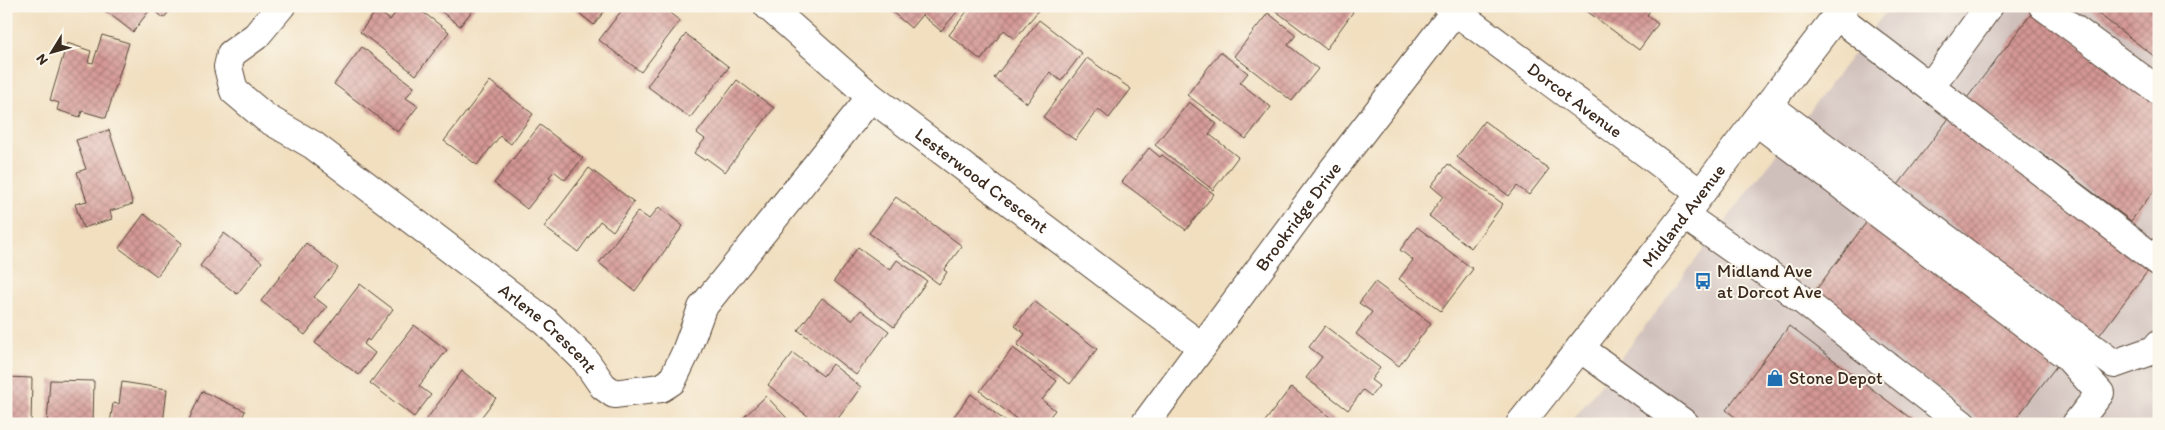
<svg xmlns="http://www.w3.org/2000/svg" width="2165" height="430" font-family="Itim,sans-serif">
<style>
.industrial{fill:#d0c0bc}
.building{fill:url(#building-cross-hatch)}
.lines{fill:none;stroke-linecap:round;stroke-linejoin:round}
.minor-casing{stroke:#564536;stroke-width:30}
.major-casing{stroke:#564536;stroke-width:30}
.minor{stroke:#fff;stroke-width:28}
.major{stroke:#fff;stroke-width:28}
.labels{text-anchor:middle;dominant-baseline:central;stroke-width:4;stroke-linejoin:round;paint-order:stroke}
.street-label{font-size:18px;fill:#3b2a1e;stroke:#fbf7ec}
.poi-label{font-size:18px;fill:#3b2a1e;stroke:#fbf7ec;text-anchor:start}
</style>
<defs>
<pattern id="building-cross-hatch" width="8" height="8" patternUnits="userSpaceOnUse" patternTransform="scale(1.25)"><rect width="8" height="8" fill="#d49794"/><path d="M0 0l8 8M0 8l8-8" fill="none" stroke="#ad7b78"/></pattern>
</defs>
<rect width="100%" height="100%" fill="#fbf7ec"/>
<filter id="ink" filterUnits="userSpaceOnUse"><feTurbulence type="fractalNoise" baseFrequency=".02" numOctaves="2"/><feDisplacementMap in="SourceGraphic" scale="10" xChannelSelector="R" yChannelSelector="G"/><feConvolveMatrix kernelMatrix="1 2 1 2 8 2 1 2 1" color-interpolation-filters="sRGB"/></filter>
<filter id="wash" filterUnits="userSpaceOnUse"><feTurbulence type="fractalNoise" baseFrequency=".0096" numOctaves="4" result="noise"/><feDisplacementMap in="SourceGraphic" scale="20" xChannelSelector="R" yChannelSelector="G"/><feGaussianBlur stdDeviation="1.12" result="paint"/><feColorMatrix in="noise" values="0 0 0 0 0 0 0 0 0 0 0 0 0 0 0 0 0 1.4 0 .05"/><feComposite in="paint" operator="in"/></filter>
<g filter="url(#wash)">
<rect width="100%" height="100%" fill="#f1dfc0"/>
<path class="industrial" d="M1890,6H2159V424H1570Z"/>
<g id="blocks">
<path class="building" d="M99,6H173L164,18L151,8L133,32Z
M401,6H415L449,32L416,75L360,32L377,10L390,20Z
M434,6H476L460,26Z
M570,6H608L594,25Z
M625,6H661L680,21L641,72L599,40Z
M892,6H962L941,31L922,15L911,28L890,10Z
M971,6H1032L1038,11L1015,39L1004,30L981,60L949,35Z
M1274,6H1346L1353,12L1326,49L1272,8Z
M1580,6H1653L1647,15L1658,24L1639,50Z
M2087,6H2159V60L2104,18Z
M2034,10L2159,104V184L2131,221L1967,98Z
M1268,13L1296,35L1288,45L1318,69L1292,101L1234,56Z
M1039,20L1082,53L1061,81L1050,72L1027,103L994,78Z
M686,34L729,67L690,118L647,86Z
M102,35L129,43L106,118L82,111L80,117L57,110L59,103L50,100L67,43L91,51L88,62L93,63Z
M362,47L414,87L406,98L418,106L398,132L334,84Z
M1220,52L1248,73L1240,83L1271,107L1246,139L1187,95Z
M1087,58L1131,89L1109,118L1098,109L1075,140L1043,117Z
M737,80L774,108L725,172L706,158L704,160L694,153L705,139L697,133Z
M490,81L533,114L511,144L500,136L477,165L444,141Z
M1189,102L1217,124L1209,134L1238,157L1213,190L1155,145Z
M1953,113L2153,264L2098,337L1898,185Z
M1484,121L1549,169L1529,195L1517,186L1509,196L1457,157Z
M540,125L583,158L565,180L554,171L549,177L551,179L527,209L494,183Z
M109,130L133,204L110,211L112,219L83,228L75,204L87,201L77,172L86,169L76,140Z
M1149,148L1160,157L1162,155L1214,194L1186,230L1122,182Z
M1448,164L1503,204L1471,248L1429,216L1443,196L1431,186Z
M589,168L634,202L613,231L600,221L578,252L544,227Z
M896,197L962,246L944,270L947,272L939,284L869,233Z
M659,207L683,226L635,291L599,263L638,211L649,219Z
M144,214L182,243L157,276L119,248Z
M1871,216L2061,360L2012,424H1985L1813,294Z
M1417,227L1473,269L1441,311L1399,279L1413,260L1400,250Z
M224,233L262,262L237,294L200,266Z
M306,243L338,268L314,297L327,307L305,335L261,301Z
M858,247L890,270L897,260L927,281L894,327L834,281Z
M1375,282L1431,323L1399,366L1356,334L1372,312L1359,303Z
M360,284L393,309L369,341L367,339L364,344L375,353L359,375L315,343Z
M822,298L852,320L861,310L889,331L856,375L798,330Z
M1034,301L1097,349L1070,384L1017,345L1025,334L1015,326Z
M414,325L447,350L419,386L431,395L414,417L370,383Z
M1325,326L1380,368L1371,380L1379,386L1371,396L1363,390L1348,410L1306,378L1322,357L1309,347Z
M1789,326L1918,424H1744L1726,410Z
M1013,348L1057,381L1042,400L1055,410L1044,424H1023L980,391Z
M793,353L823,376L832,364L861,387L834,424H818L768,385Z
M462,371L496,398L476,424H423Z
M6,377L32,378L31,424H6Z
M50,380L94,381L93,424H47Z
M122,382L167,389L163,424H110L113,403L119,404Z
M1291,387L1313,404L1339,424H1263Z
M202,391L245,411L240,424H187Z
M971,394L991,410L1009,424H948Z
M766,396L784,415L792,424H743L740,421Z"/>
</g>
</g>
<g filter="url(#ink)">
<use href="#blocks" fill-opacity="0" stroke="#564536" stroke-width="1"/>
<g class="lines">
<g class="minor-casing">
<g id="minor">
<path id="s1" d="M281,6L256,36L231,54L228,67L234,91L266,118L313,145L545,321L585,360L603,386L614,394L661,388L672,381L685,354L702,308L871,97"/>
<path id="s2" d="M768,6L871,97L1202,347"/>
<path id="s3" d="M1448,6L1700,193"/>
<path d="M2043,6L2159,91"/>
<path d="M1837,16L2159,262"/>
<path d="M1938,76L1989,6"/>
<path d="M1768,105L2114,364L2154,350L2159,344"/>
<path d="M1756,121L2066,355L2100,393L2076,424"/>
<path d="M1684,215L1774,278L1962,424"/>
<path d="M1580,348L1685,424"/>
<path id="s4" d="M1145,424L1332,171L1459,6"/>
</g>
</g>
<g class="major-casing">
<g id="major">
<path id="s5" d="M1520,424L1659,248L1844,6"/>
</g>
</g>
<use href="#minor" class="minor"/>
<use href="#major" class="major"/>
</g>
</g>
<defs>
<g id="bus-bare" transform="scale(1.35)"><path d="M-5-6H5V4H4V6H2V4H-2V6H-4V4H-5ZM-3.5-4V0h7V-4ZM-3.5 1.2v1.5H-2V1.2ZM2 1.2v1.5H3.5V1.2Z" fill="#1f6fb2" stroke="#fbf7ec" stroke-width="2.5" paint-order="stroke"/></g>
<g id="shop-bare" transform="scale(1.35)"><path d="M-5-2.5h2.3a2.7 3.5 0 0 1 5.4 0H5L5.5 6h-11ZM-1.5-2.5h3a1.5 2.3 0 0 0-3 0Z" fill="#1f6fb2" stroke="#fbf7ec" stroke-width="2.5" paint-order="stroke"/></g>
</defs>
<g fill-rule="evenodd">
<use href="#bus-bare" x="1703" y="281"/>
<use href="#shop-bare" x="1775" y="378"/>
</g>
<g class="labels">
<g class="street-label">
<text stroke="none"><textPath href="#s3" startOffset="158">Dorcot Avenue</textPath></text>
<text stroke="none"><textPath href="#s2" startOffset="276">Lesterwood Crescent</textPath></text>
<text stroke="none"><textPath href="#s5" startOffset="265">Midland Avenue</textPath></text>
<text stroke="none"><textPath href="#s4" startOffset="258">Brookridge Drive</textPath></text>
<text stroke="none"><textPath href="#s1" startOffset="502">Arlene Crescent</textPath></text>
</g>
<g class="poi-label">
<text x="1717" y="271">Midland Ave<tspan x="1717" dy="21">at Dorcot Ave</tspan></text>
<text x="1789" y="378">Stone Depot</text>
</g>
</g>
<rect width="2165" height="430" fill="none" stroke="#fbf7ec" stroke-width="25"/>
<g transform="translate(52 52) rotate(233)" stroke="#fbf7ec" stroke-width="4" paint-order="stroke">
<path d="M0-4L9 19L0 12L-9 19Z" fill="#3b2a1e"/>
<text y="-8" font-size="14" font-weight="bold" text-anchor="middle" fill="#3b2a1e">N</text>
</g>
</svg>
